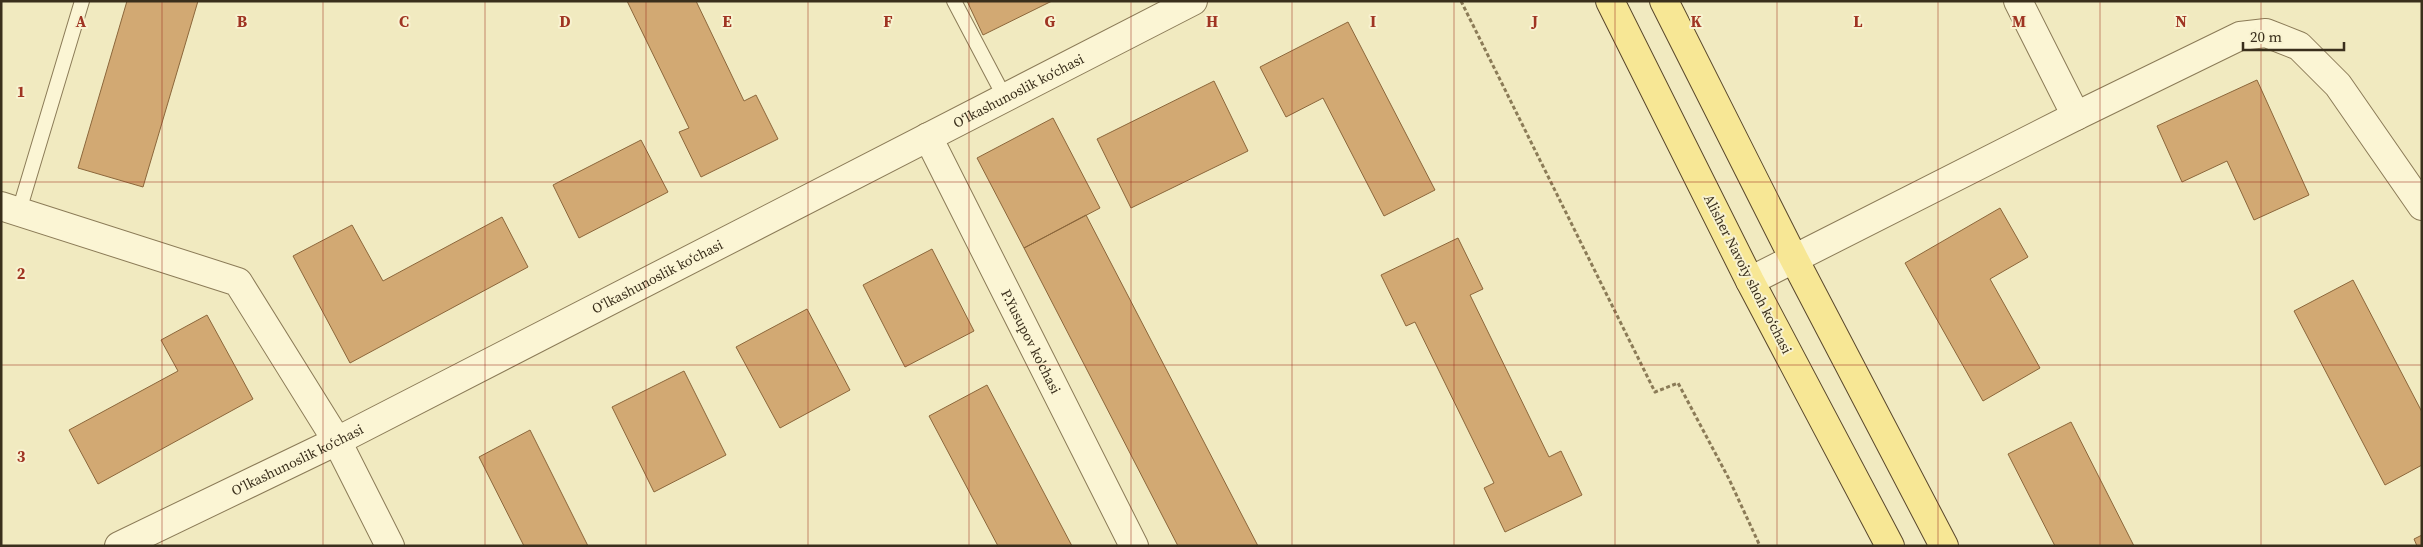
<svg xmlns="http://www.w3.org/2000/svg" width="2423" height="547" font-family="'Source Serif 4',serif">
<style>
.building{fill:#d2a973;stroke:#8c673b}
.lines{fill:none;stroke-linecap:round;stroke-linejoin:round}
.lane-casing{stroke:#8b7b57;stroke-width:16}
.street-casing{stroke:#8b7b57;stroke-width:30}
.primary-casing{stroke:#59472b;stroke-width:30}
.path{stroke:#8b7b57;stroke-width:3;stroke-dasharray:4 2.5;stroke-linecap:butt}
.lane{stroke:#fbf5d4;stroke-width:14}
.street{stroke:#fbf5d4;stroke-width:28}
.primary{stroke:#f7e795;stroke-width:28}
.grid{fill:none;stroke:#9f3422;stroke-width:1;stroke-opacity:0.55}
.labels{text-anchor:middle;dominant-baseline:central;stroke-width:4;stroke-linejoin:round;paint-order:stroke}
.street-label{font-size:14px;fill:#3a2f1c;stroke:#f8f2d0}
.grid-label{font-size:16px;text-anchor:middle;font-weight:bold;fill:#9f3422;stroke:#f8f2d0;stroke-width:4;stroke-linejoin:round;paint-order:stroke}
</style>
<rect width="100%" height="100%" fill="#f1eac0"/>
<path class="building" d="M127,1H198L143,187L78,168Z
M627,1H696L744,101L756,95L778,139L701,177L679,132L689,128Z
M967,1H1052L983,35Z
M1348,22L1435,190L1384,216L1323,98L1286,117L1260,67Z
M2257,80L2309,195L2254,220L2227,161L2182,182L2157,126Z
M1214,81L1248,151L1131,208L1097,139Z
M1053,118L1100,208L1024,248L977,158Z
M641,140L668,192L579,238L553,185Z
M2000,208L2028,257L1990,279L2040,368L1983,401L1905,263Z
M1086,215L1258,546H1178L1024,248Z
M502,217L528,267L350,363L293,256L352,225L383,281Z
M1458,238L1483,289L1470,295L1549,457L1561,451L1582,495L1505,532L1484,488L1494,483L1415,322L1406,326L1381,275Z
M932,249L974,331L905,367L863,285Z
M2353,280L2422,412V465L2385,485L2294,311Z
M807,309L850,390L780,428L736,347Z
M207,315L253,399L98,484L69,430L178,371L161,340Z
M684,371L726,455L654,492L612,407Z
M987,385L1072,546H998L929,416Z
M2071,422L2134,546H2055L2008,454Z
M530,430L588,546H524L479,457Z
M2422,535V546H2417L2414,539Z"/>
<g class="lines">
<g class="lane-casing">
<path id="lane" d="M954,1L1004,96
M19,211L82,1"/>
</g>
<g class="street-casing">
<g id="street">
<path d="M2018,1L2076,116"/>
<path id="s1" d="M928,137L1134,546"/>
<path d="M1,206L238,282L337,441L390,546"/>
<path d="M1750,281L2076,116L2240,36L2266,33L2299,46L2338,85L2422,206"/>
<path id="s2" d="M119,546L337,441L1193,1"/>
</g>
</g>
<g class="primary-casing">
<path id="primary" d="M1610,1L1750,281L1890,546
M1664,1L1794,259L1944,546"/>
</g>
<path class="path" d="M1461,1L1655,392L1678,383L1729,479L1760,546"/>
<use href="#lane" class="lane"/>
<use href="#street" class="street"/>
<use href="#primary" class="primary"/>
</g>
<path class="grid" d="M162,1V546M323,1V546M485,1V546M646,1V546M808,1V546M969,1V546M1131,1V546M1292,1V546M1454,1V546M1615,1V546M1777,1V546M1938,1V546M2100,1V546M2261,1V546M1,182H2422M1,365H2422"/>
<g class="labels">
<g class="street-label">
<text stroke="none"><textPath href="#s2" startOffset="1008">O‘lkashunoslik ko‘chasi</textPath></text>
<text transform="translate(1748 274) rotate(63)">Alisher Navoiy shoh koʻchasi</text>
<text stroke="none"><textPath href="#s2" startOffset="602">O‘lkashunoslik ko‘chasi</textPath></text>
<text stroke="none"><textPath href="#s1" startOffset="229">P.Yusupov ko'chasi</textPath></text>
<text stroke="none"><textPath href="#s2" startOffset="198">O‘lkashunoslik ko‘chasi</textPath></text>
</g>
</g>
<g class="grid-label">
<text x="81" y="27">A</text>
<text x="242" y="27">B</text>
<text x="404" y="27">C</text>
<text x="565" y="27">D</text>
<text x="727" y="27">E</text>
<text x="888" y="27">F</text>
<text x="1050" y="27">G</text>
<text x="1212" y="27">H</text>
<text x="1373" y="27">I</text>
<text x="1535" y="27">J</text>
<text x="1696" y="27">K</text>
<text x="1858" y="27">L</text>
<text x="2019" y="27">M</text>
<text x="2181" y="27">N</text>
<text x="21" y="97">1</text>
<text x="21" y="279">2</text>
<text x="21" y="462">3</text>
</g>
<rect width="2423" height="547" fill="none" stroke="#3a2f1c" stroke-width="5"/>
<path d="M2243 42v8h101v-8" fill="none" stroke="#3a2f1c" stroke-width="2.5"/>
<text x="2250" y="42" font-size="15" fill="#3a2f1c" stroke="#f8f2d0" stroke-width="4" paint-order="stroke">20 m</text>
</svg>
